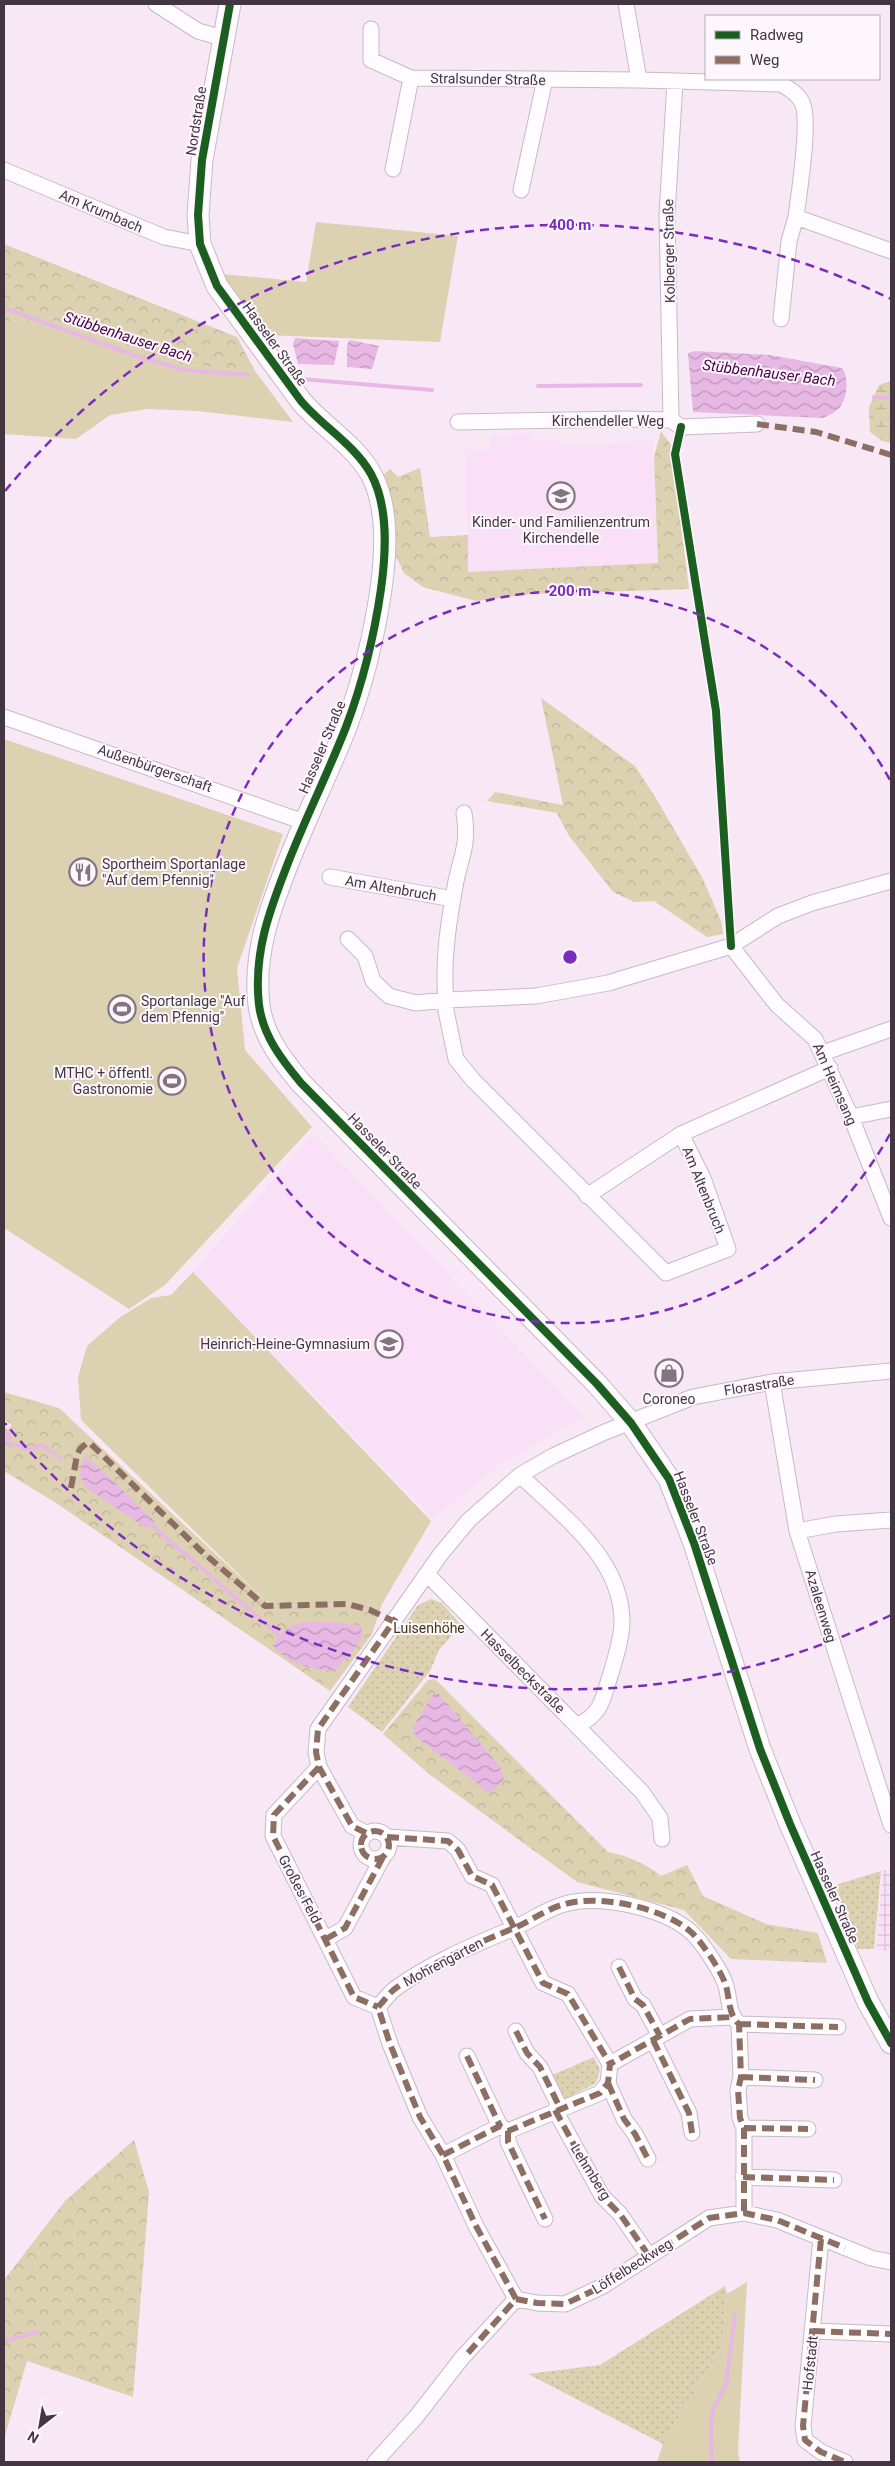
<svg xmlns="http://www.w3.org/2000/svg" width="895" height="2466" font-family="Roboto,sans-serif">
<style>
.built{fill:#fae0f7}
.industrial{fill:url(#industrial-grid)}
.green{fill:#dcd1b1}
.forest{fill:url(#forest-crowns)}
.wetland{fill:url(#wetland-marsh)}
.park{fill:url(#park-dots)}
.water{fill:url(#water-waves)}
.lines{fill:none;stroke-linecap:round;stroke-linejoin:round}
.stream{stroke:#e7b8e4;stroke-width:4}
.street-casing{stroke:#c6bac5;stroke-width:17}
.secondary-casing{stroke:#c6bac5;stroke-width:23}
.street{stroke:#fefcfe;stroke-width:15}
.secondary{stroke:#fefcfe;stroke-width:21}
.quiet{stroke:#8d6e63;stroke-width:6;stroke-dasharray:12 6;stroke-linecap:butt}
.cycleway-casing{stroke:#fdf7fd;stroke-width:11}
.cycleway{stroke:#1b5e20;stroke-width:8}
.ring{fill:none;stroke:#7b2cbf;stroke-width:2.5;stroke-dasharray:9 6}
.labels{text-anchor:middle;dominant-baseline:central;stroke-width:4;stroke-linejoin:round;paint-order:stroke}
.street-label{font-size:14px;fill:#423741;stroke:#fdf7fd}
.poi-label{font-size:14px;fill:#423741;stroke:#fdf7fd}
.park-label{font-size:14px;fill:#3c3814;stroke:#fdf7fd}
.water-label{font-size:15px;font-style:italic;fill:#490048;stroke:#fdf7fd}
.centre{fill:#7b2cbf;stroke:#fdf7fd;stroke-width:2.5}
.ring-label{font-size:15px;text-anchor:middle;font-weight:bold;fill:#7b2cbf;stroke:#fdf7fd;stroke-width:4;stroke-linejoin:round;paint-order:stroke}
</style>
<defs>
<pattern id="industrial-grid" width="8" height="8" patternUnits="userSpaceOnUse" patternTransform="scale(1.25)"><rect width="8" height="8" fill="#fae0f7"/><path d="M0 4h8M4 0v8" fill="none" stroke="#d8c1d5"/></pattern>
<pattern id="forest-crowns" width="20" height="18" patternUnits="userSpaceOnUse" patternTransform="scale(1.25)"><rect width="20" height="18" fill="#dcd1b1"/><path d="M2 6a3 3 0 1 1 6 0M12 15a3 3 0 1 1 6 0" fill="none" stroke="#beb499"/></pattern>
<pattern id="wetland-marsh" width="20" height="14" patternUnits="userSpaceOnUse" patternTransform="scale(1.25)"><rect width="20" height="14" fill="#dcd1b1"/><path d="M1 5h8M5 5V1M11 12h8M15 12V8" fill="none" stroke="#beb499"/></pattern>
<pattern id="park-dots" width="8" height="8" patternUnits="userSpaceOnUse" patternTransform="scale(1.25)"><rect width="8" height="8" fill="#dcd1b1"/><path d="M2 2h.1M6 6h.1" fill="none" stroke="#beb499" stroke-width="1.8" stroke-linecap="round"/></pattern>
<pattern id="water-waves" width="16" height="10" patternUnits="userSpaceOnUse" patternTransform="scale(1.25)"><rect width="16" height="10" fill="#e7b8e4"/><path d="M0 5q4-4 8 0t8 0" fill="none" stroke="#bd96ba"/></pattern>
</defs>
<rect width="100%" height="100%" fill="#f8e8f6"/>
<path class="built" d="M533,434V440H557L564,446L653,440L658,563L468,572L465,449L490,450L491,436Z
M313,1133L584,1416L502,1464L433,1518L193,1272Z"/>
<path class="industrial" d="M883,1870H891V1951L876,1950Z"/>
<path class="green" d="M316,222L458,236L440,342L265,335L221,274L306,282Z
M53,321L180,364L255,371L293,422L197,411L148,409L110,415L76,439L4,434V322Z
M4,739L283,834L237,968L245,1050L312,1127L165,1285L129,1309L4,1228Z
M193,1272L431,1521L382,1604L303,1605L266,1601L81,1420L78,1377L87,1346L119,1318L151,1298L171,1295Z
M747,2282L738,2452L740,2462H657L663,2444L722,2347L727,2294Z"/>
<path class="forest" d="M4,244L237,337L255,371L180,364L53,321L4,322Z
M661,431L671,445L689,589L531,594L476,601L423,587L404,573L391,546L380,478L390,469L398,477L420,468L430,537L468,535V572L658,563L654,457Z
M541,698L635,766L657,800L703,879L721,921L723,934L707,937L654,901L634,902L613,892L569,836L557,813L487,801L495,792L563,805Z
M4,1392L59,1408L266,1601L303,1605L382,1604L372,1634L330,1691L56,1503L4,1471V1433L12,1425L4,1419Z
M435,1679L608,1852C628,1856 645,1863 661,1876L687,1865L703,1896L766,1924L818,1933L827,1963L731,1959L684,1910L577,1882L429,1774L383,1734L428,1680Z
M134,2140L149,2192L133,2397L27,2361L4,2439V2280L65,2201Z"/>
<path class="wetland" d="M891,381V443L882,441L870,432L869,407L879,385Z"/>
<path class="park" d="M431,1599L442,1603L461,1625L439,1650L430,1671L382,1732L348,1707L418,1605Z
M881,1871L874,1949H858L832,1886Z
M594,2057L600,2070L596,2083L563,2100L550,2076Z
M725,2286L727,2294L722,2347L663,2444L528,2374L600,2365Z"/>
<path class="water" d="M295,338L339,341L334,365L298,364L293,344Z
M350,340L379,346L372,369L347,367V344Z
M695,351L770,355L842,368C850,378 847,402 837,410C833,413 828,416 823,418L693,412L688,353Z
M84,1456L106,1474L155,1522L145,1527L85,1487L80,1475Z
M334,1622L361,1626L363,1638L335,1671C305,1667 295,1668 273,1646C289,1617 304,1623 334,1622Z
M439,1694L500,1767L504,1779L490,1793L417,1738L412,1728L433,1695Z"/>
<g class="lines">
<path class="stream" d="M4,308L139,357L184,370L248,375
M301,379L432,390
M538,386L641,385
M874,397L891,398
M4,1429L9,1435L8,1443L30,1450L42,1445L60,1458
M148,1522L279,1635
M4,2341L37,2332
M712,2462L711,2423L714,2407L726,2385L735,2315"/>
<g class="street-casing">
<path id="street" d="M156,4L198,31L222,38
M626,4L639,80L781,84C790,89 800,95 803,105C810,124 799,193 796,217L891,251
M371,29V60L411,78L639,80
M393,169L411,78
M4,170L164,237L200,244
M521,190L545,79
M781,319L789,241L796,217
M671,420L667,214L675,82
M458,422L627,419L671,420L681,427L757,424
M4,717L304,822
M464,813C469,843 462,854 456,881C449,920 442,960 446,1000L536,996L608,983L731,946L778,916L812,903L891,881
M330,877L453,899
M348,939L365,956L373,981L389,996L416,1003L446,1000V1011L456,1059L473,1080L666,1273L728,1249L703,1178L681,1134L587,1196
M731,946L777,1005L815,1039L851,1117L891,1218
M823,1053L891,1029
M851,1117L891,1109
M681,1134L830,1068
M772,1382L797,1531L891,1825
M520,1475C562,1516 621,1557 622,1621C622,1638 616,1656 611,1673C603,1697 603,1713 578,1725
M797,1531L836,1524L891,1520
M427,1574L642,1792L660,1818L662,1839
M319,1767L274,1815L273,1836L354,1997L378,2007
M361 1845a14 14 0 1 1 28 0a14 14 0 1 1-28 0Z
M366,1833L352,1826L319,1767L316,1752L318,1729L440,1555L469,1520L520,1475L553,1456L605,1432L693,1397L772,1382L891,1371
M387,1837L448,1841L458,1850L472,1876L492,1885L543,1983L568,1994L610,2064
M326,1939L345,1928L383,1857
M619,1967L635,1999L643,2005L660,2036
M739,2024L838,2027
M516,2031L527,2053L540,2067L561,2110
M653,2040L689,2113L692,2133
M467,2056L500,2126
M741,2077L815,2080
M608,2083L624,2119L635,2134L648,2159
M555,2110L602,2196L620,2214L649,2256
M744,2128L808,2129
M508,2131V2142L545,2219
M443,2155L500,2126L508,2131L600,2093L608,2083L610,2064L690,2019L732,2017
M743,2177L834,2180
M821,2239L803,2426L805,2440L821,2452L845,2462
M516,2299L476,2226L443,2155L420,2117L390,2044L378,2007C384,2001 389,1993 396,1988C432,1962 474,1945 514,1928C531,1921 548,1908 565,1904C600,1894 664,1908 691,1932C702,1942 722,1972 726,1986C730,2000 728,2014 739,2024L741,2077L738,2090L740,2118L744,2128V2213
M813,2331L891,2334
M375,2462L416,2417L462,2358L516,2299L537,2303L565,2304L603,2286L709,2218L744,2213L777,2220L871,2258L891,2262"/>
</g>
<g class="secondary-casing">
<path id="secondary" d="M230,4L202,160L198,215L200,244L217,286L301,401C322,426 355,445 371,474C389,507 386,553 381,589C374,637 363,682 346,727C328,773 306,817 288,863C270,909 253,953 259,1005C263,1036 282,1060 301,1083L597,1384L631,1423L669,1479L694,1543L760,1749L790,1824L868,2002L891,2043"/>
</g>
<use href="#street" class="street"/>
<use href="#secondary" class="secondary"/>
<path class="quiet" d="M757,424L816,432L891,455
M71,1488L77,1455L80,1449L87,1443L91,1444L200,1550L265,1606L347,1604L370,1610L393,1621
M319,1767L274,1815L273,1836L354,1997L378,2007
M361 1845a14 14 0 1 1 28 0a14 14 0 1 1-28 0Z
M366,1833L352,1826L319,1767L316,1752L318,1729L396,1618
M387,1837L448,1841L458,1850L472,1876L492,1885L543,1983L568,1994L610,2064
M326,1939L345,1928L383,1857
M619,1967L635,1999L643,2005L660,2036
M739,2024L838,2027
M516,2031L527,2053L540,2067L561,2110
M653,2040L689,2113L692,2133
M467,2056L500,2126
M741,2077L815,2080
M608,2083L624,2119L635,2134L648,2159
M555,2110L602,2196L620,2214L649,2256
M744,2128L808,2129
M508,2131V2142L545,2219
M443,2155L500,2126L508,2131L600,2093L608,2083L610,2064L690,2019L732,2017
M743,2177L834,2180
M821,2239L803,2426L805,2440L821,2452L845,2462
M516,2299L476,2226L443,2155L420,2117L390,2044L378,2007C384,2001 389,1993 396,1988C432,1962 474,1945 514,1928C531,1921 548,1908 565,1904C600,1894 664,1908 691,1932C702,1942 722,1972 726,1986C730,2000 728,2014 739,2024L741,2077L738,2090L740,2118L744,2128V2213
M813,2331L891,2334
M468,2353L516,2299L537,2303L565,2304L603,2286L709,2218L744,2213L777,2220L845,2248"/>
<g class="cycleway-casing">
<path id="cycleway" d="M230,4L202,160L198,215L200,244L217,286L301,401C322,426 355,445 371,474C389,507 386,553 381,589C374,637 363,682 346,727C328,773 306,817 288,863C270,909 253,953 259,1005C263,1036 282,1060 301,1083L597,1384L631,1423L669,1479L694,1543L760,1749L790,1824L868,2002L891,2043
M681,427L675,454L716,711L731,946"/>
</g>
<use href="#cycleway" class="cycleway"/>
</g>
<g class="ring">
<path d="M890 1134A366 366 0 1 1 890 780"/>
<path d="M891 1615A732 732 0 0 1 5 1423M5 491A732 732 0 0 1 891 299"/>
</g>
<defs>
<g id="school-ring" transform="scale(1.4375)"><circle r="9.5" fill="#fdf7fd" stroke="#827580" stroke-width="1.5"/><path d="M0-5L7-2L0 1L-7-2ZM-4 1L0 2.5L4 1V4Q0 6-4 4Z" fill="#827580"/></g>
<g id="restaurant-ring" transform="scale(1.4375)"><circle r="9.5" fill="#fdf7fd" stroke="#827580" stroke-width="1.5"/><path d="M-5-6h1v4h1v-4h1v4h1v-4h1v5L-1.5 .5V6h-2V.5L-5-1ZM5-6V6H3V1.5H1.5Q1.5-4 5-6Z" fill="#827580"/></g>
<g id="stadium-ring" transform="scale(1.4375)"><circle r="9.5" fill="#fdf7fd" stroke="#827580" stroke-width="1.5"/><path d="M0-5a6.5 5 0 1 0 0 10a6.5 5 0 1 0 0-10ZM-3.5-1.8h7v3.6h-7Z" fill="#827580"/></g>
<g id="shop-ring" transform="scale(1.4375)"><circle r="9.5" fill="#fdf7fd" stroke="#827580" stroke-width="1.5"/><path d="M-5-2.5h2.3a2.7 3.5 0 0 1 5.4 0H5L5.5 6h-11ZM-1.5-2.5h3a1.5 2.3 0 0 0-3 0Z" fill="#827580"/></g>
</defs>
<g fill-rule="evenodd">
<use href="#school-ring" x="561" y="496"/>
<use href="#restaurant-ring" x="83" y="872"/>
<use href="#stadium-ring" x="122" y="1009"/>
<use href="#stadium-ring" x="172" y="1081"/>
<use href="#school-ring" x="389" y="1344"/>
<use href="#shop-ring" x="669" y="1373"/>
</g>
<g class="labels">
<g class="street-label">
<text transform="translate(488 79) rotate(1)">Stralsunder Straße</text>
<text transform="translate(196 121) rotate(-81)">Nordstraße</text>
<text transform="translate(101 211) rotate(23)">Am Krumbach</text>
<text transform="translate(669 251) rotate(-91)">Kolberger Straße</text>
<text transform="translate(275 344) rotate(54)">Hasseler Straße</text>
<text x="608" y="421">Kirchendeller Weg</text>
<text transform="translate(322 747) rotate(-67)">Hasseler Straße</text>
<text transform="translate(155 768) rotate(19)">Außenbürgerschaft</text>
<text transform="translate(391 888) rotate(10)">Am Altenbruch</text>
<text transform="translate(835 1084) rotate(66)">Am Heimsang</text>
<text transform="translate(385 1151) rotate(46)">Hasseler Straße</text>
<text transform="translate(704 1190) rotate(68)">Am Altenbruch</text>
<text transform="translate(759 1385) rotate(-9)">Florastraße</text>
<text transform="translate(696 1518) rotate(69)">Hasseler Straße</text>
<text transform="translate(821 1606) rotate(73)">Azaleenweg</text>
<text transform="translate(523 1671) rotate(45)">Hasselbeckstraße</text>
<text transform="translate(300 1889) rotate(62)">Großes Feld</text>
<text transform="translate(835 1897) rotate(66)">Hasseler Straße</text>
<text transform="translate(443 1962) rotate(-28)">Mohrengarten</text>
<text transform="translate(591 2172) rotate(58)">Lehmberg</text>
<text transform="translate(632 2266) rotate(-32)">Löffelbeckweg</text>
<text transform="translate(810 2363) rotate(-84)">Hofstadt</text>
</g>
<g class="poi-label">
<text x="561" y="522">Kinder- und Familienzentrum<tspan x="561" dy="16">Kirchendelle</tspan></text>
<text x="102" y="864" text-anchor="start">Sportheim Sportanlage<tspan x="102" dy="16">"Auf dem Pfennig"</tspan></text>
<text x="141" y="1001" text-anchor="start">Sportanlage "Auf<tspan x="141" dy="16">dem Pfennig"</tspan></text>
<text x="153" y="1073" text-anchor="end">MTHC + öffentl.<tspan x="153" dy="16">Gastronomie</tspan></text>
<text x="370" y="1344" text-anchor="end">Heinrich-Heine-Gymnasium</text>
<text x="669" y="1399">Coroneo</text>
</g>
<g class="park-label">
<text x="429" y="1628">Luisenhöhe</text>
</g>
<g class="water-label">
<text transform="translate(128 337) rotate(18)">Stübbenhauser Bach</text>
<text transform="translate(769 373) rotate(7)">Stübbenhauser Bach</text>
</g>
</g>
<circle cx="570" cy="957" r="8" class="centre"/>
<g class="ring-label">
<text x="570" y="230">400 m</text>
<text x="570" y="596">200 m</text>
</g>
<rect width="895" height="2466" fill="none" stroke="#423741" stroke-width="10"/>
<rect x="705" y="15" width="175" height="65" fill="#fdf7fd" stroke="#b2aab2"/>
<rect x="715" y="31" width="25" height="8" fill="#1b5e20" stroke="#b2aab2"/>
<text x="750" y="40" font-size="15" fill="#423741">Radweg</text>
<rect x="715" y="56" width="25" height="8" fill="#8d6e63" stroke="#b2aab2"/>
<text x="750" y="65" font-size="15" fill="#423741">Weg</text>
<g transform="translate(40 2426) rotate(211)" stroke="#fdf7fd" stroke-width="4" paint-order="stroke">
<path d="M0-4L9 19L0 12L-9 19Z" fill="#423741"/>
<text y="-8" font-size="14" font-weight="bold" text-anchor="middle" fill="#423741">N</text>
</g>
</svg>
